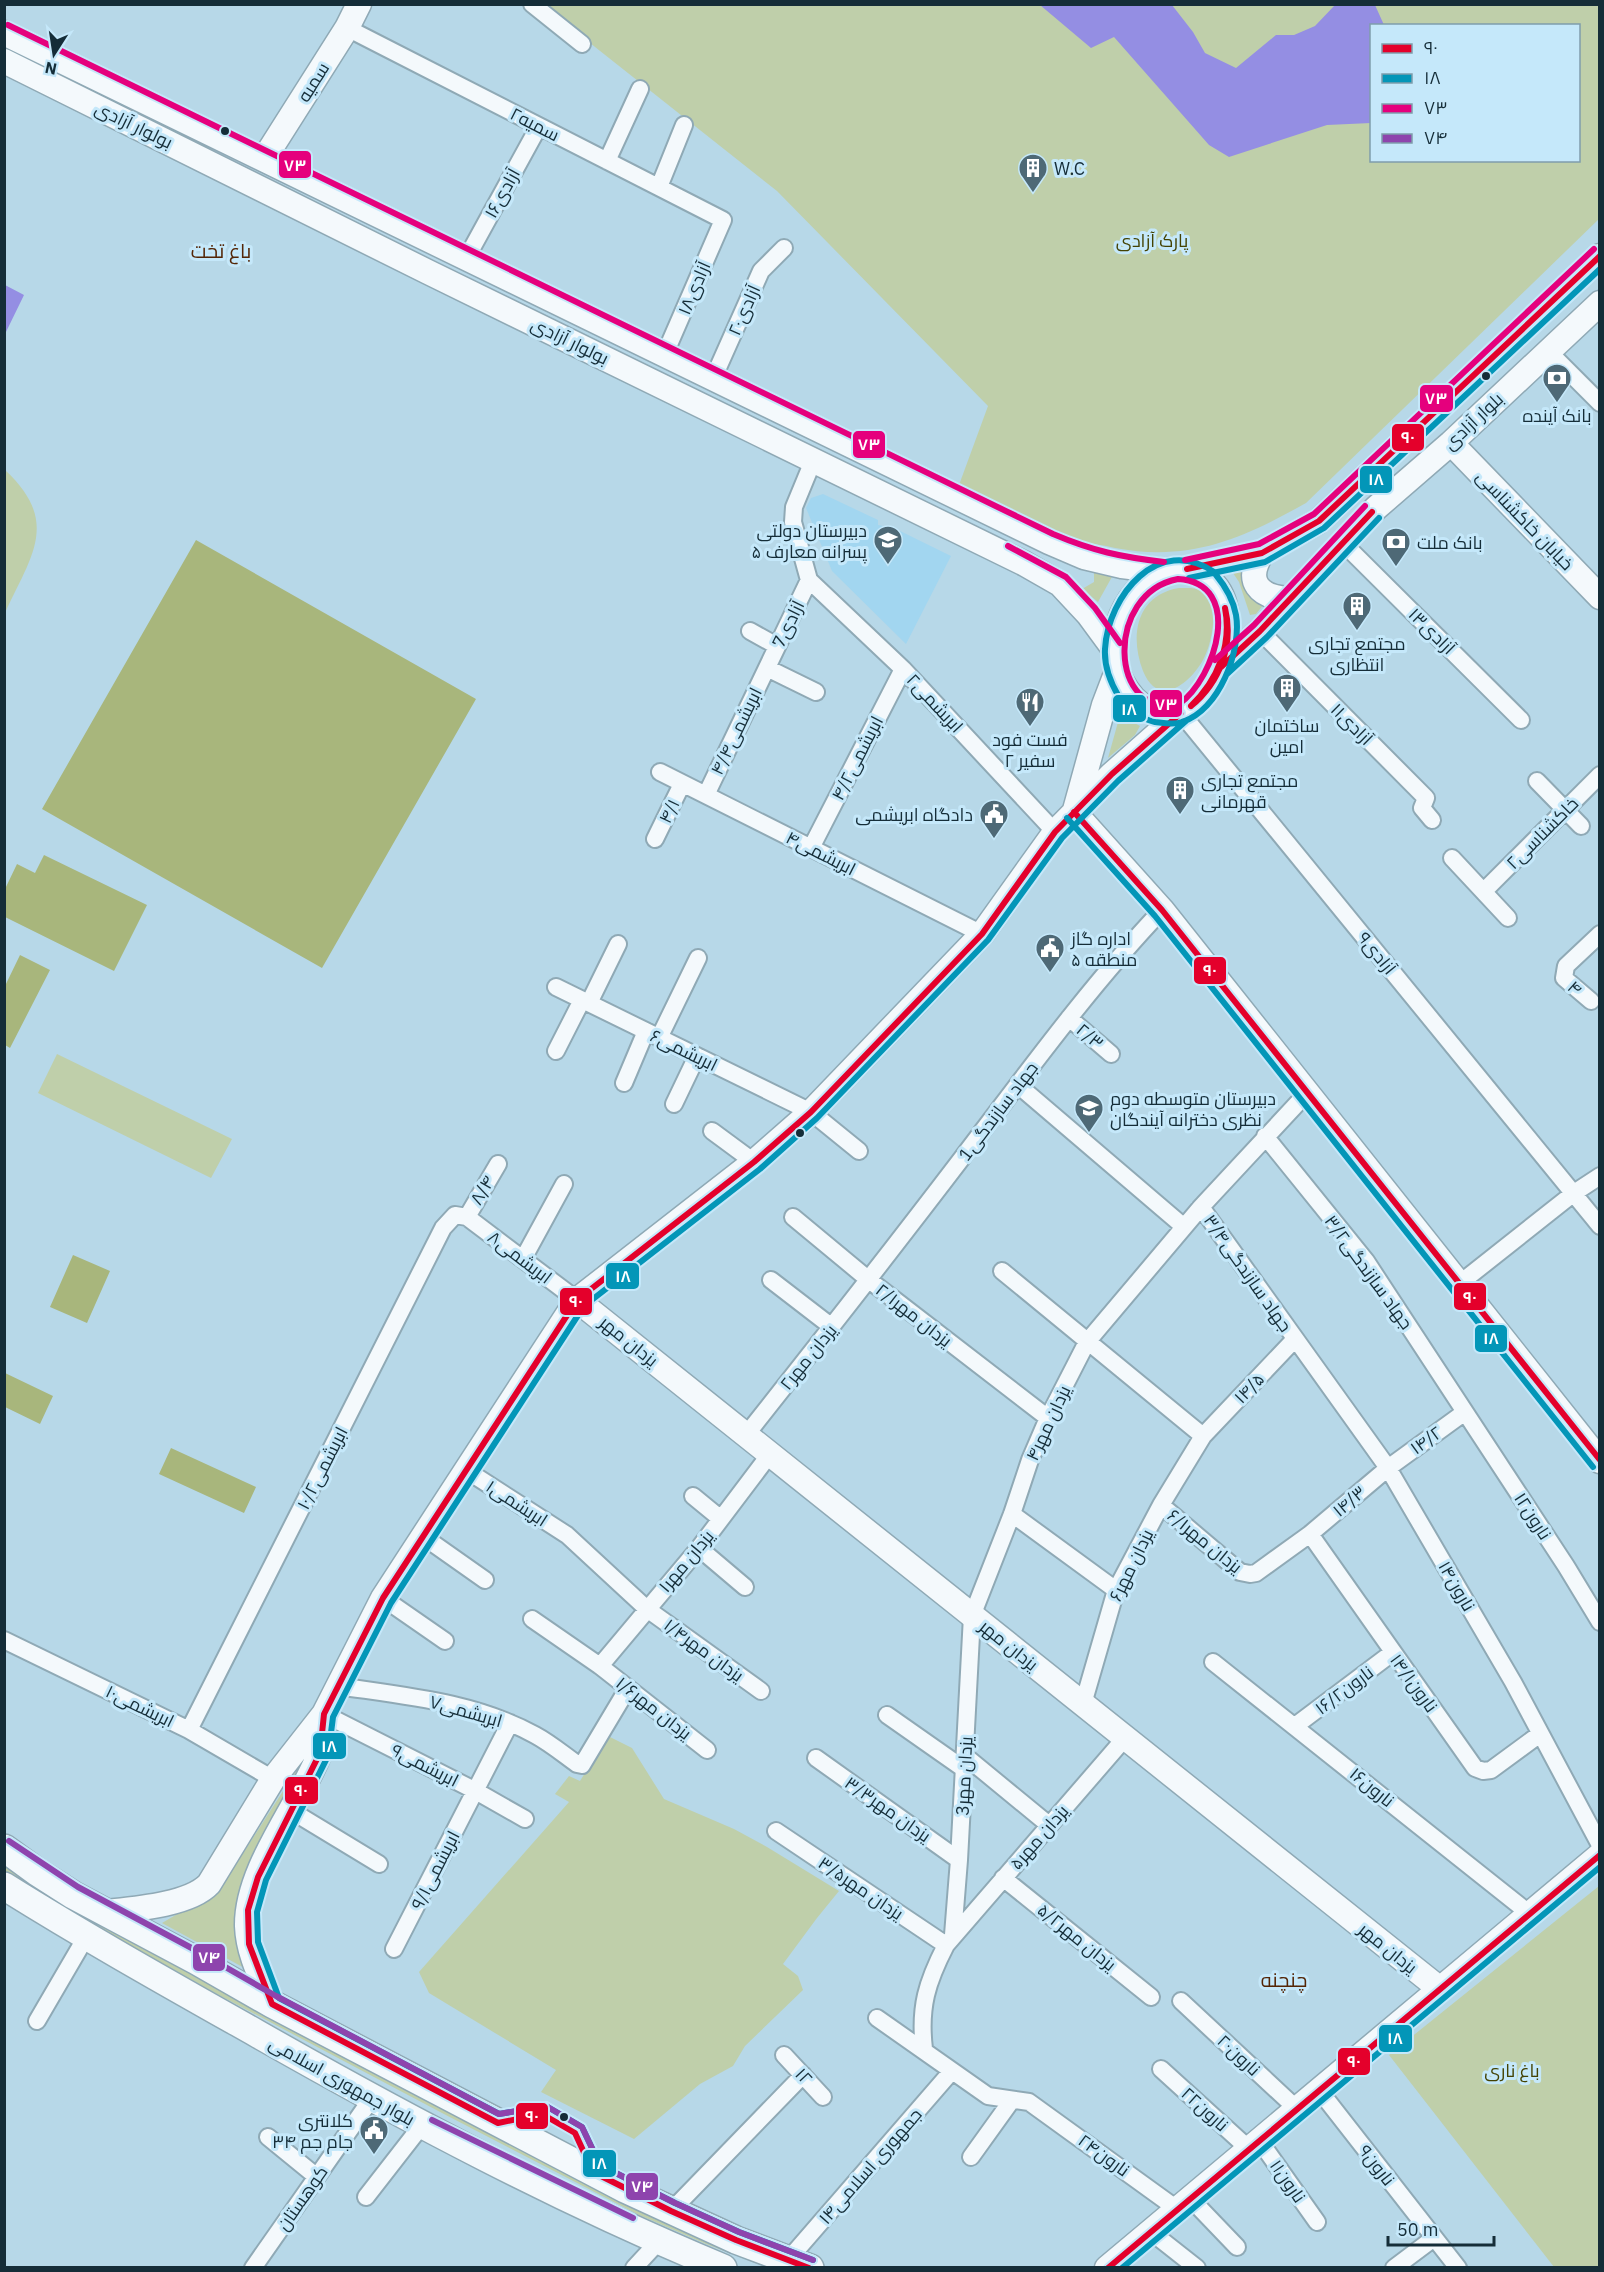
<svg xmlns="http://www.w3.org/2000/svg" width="1604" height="2272" font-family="'IBM Plex Sans',Cairo,sans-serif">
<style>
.built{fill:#a2d6f0}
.green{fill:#bfcfaa;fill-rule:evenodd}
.forest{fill:#a8b67c}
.water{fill:#948ee3}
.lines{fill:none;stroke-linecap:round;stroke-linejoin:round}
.street-casing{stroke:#8fa9b5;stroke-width:20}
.secondary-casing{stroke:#8fa9b5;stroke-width:27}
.primary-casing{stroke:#8fa9b5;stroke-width:30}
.street{stroke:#f4f9fc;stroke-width:16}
.secondary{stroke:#f4f9fc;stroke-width:24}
.primary{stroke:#f4f9fc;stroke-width:27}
.bus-1-casing{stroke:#c5e8fa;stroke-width:10}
.bus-2-casing{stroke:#c5e8fa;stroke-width:10}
.bus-3-casing{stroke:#c5e8fa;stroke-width:10}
.bus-4-casing{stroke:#c5e8fa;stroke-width:10}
.bus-1{stroke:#e4002b;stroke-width:6}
.bus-2{stroke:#0396b8;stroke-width:6}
.bus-3{stroke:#e5007d;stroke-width:6}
.bus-4{stroke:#8e44ad;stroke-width:6}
.bus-dot{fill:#152d38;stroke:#c5e8fa;stroke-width:2}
.labels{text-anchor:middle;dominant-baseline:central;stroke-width:6;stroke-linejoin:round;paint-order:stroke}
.street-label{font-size:18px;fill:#152d38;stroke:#c5e8fa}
.poi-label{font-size:18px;fill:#152d38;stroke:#c5e8fa;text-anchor:start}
.park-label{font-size:18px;fill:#434202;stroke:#c5e8fa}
.neighbourhood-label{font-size:20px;fill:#542607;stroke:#c5e8fa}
.line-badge{stroke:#c5e8fa;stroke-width:2}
.badge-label{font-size:16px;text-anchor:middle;font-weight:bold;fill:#fff}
</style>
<rect width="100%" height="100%" fill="#b7d8e8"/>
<path class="built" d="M823,494L878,520V525L894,528L951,556L906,644L832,571L806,508L811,498Z"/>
<path class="green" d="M542,5H1599V219L1306,503C1242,539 1190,562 1115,548C1104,545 1090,544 1079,540C1038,525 999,503 959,485L988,406L777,191ZM1372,26H1578V160H1372Z
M5,470C61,522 31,556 5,613Z
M1248,566L1264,604L1256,614L1250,615L1239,582L1231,570Z
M1094,569L1113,575L1098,602L1082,589L1094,582Z
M1179,588C1186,588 1195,587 1202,591C1221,603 1212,644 1203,660C1189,685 1158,708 1143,671C1129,635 1137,595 1179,588Z
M1120,715L1140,726L1135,735L1108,758Z
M57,1054L232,1139L211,1178L38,1093Z
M608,1736L632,1748L664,1799L734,1829L767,1847L839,1891L817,1918L783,1964L798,1976L803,1990L745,2046L733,2066L700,2084L634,2139L541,2092L556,2070L429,1993L419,1972L569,1802L555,1794L569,1776L580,1781Z
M312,1746L254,1865L248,1970L162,1923L220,1889Z
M4,1861L782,2267H766L706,2244L637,2214L442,2113L217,1994L43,1897L5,1872Z
M1599,1886V2267H1554L1389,2055Z"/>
<path class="forest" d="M196,540L476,699L322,968L42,809Z
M44,855L147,905L114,971L5,917V889L17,864L35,873Z
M20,955L50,970L10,1048L5,1045V986Z
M73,1255L110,1271L87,1323L50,1307Z
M5,1373L53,1396L40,1424L5,1407Z
M171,1448L256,1487L244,1513L159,1474Z"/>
<path class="water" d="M1040,5H1172L1193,32L1205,53L1236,68L1276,35H1294L1315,26L1335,5H1375L1384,25L1372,26L1371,123L1327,125L1229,157L1209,145L1114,37L1091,48Z
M5,285L24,295L5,334Z"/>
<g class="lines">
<g class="street-casing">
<path id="street" d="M532,4L582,44
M347,28L723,220L664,356
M607,161L640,89
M659,187L684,125
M466,259L539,126
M1549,352L1600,403
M713,379L761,271L784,248
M1343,543L1521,720
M809,580L903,669L1055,832
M809,580L793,522L794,507L813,461
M750,631L777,646
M1260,631L1426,798L1422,808L1432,820
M767,668L816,692
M1181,713L1600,1226
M660,772L982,934
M1537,781L1581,826
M706,795L809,580
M655,839L682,784
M811,848L903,669
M1452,858L1508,918
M1484,891L1600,775
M556,987L811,1112L859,1151
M1591,1001L1564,978L1566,966L1600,934
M589,1003L618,944
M1069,1018L1111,1054
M659,1038L698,958
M556,1051L582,1000
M624,1083L646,1031
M1018,1085L1183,1226
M674,1104L697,1056
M712,1131L754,1162
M1265,1136L1366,1261L1566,1566L1600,1622
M1201,1207L1388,1468L1513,1682L1600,1845
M467,1217L498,1164
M793,1217L869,1280L1048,1418
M523,1259L564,1184
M1002,1271L1203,1436
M771,1280L832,1327
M1459,1284L1574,1193L1600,1176
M746,1435C819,1343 891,1251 962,1158C1026,1074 1089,987 1162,910
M466,1470L567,1535L647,1609L761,1691
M693,1496L721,1519
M1161,1505L1240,1572L1250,1574L1256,1573L1310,1534L1388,1468L1465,1412
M1012,1514L1116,1590
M1310,1534L1475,1768L1483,1771L1491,1770L1540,1734
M424,1537L485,1580
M699,1548L745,1587
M383,1598L445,1641
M532,1619L600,1666L707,1750
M4,1640L189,1730L273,1779
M1213,1662L1530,1914
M600,1666L699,1548L770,1454
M338,1686C405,1696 475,1702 535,1735C550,1743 563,1754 577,1764L582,1765L628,1688
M1083,1704L1116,1590L1161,1505L1203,1436L1295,1339
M324,1714L474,1790L525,1819
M887,1715L964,1769
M1295,1726L1392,1653
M189,1730L443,1228L455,1215L467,1217L577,1300
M965,1756L1049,1825
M816,1758L959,1860
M290,1810L379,1864
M776,1831L946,1945
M1003,1878L1151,1997
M953,1935L959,1860L972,1616L1012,1514L1030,1460L1048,1418L1087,1342L1201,1207L1307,1093
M394,1949L510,1723
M1181,2001L1297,2109
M877,2018L988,2096L1029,2102L1177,2209
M37,2021L86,1937
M924,2049C919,2007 927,1982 946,1945L1125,1738
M784,2055L823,2097
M1161,2069L1249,2149
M1319,2090L1458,2268
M268,2137L317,2177
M1259,2140L1317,2222
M971,2157L1012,2100
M366,2197L422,2125
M1190,2198L1237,2247
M671,2211L803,2075
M1150,2231L1197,2268
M788,2260L951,2072
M253,2268L372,2098
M634,2268L659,2241
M1394,2268L1434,2238"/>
</g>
<g class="secondary-casing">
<path id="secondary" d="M4,33L1049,542L1084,557L1122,566L1163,571
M4,61L428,272L1025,564L1060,584L1088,614L1113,648
M264,159L347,28L359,4
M1451,443L1600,597
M1262,553C1244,582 1259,597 1289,599
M1187,569L1262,553L1319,521L1600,256
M1187,569C1198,574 1210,578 1217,588C1245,627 1212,724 1159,713C1145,710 1135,702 1127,690C1102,655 1117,601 1152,578C1156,576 1160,572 1164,571C1171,569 1180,570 1187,569Z
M1221,667L1260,631L1376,508L1451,443L1600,303
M1075,810L1104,705L1117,671
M1074,812L1162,910L1600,1461
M577,1300L1440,1989
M106,1912C134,1909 189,1905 209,1884L273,1779L324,1714L383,1598L577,1300L754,1162L811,1112L982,934L1055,832L1112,774L1181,713
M272,2004C262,1980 248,1954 247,1926C246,1869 298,1807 319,1755C324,1742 323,1727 324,1714
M1107,2268L1600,1855"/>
</g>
<g class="primary-casing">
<path id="primary" d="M4,1848L37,1872L73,1895L195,1960L272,2004L625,2189L736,2240L810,2268
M4,1886C87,1938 171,1985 256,2033C407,2119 562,2201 723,2268"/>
</g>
<use href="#street" class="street"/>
<use href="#secondary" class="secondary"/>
<use href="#primary" class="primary"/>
<g class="bus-1-casing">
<path id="bus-1" d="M1187,569L1262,553L1319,521L1600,256
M1221,667L1260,631L1372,512
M1191,706C1218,680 1232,645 1225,608
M1191,706C1220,682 1234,645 1225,608
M1074,812L1162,910L1600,1460
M809,2268L736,2240L671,2211L593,2172L575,2133L542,2114L498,2123L272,2004L249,1944L248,1910L258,1877L320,1753L324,1714L383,1598L577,1300L754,1162L811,1112L982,934L1055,832L1112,774L1181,713
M1108,2268L1600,1855"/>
</g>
<g class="bus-2-casing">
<path id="bus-2" d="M1214,572C1158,534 1108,596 1105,649C1104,666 1110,682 1119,697C1127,709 1141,719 1155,722C1164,723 1174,725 1182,722C1219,711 1242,650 1236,615C1233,599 1226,587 1216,575
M1189,578L1265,562L1324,528L1600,269
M1227,674L1267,637L1379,518
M1067,818L1155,916L1593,1467
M813,2260L739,2232L675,2203L600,2165L582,2127L546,2106L499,2114L279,1998L258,1942L257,1912L266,1880L328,1756L333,1717L391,1603L584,1306L760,1169L817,1118L988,940L1062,838L1118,781L1187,720
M1122,2268L1600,1867"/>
</g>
<g class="bus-3-casing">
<path id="bus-3" d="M8,25L1053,534C1093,551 1121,557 1164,562
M1008,546L1066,577L1095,608L1120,643
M1185,560L1259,544L1314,514L1594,249
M1178,579C1245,583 1216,678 1179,704C1109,720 1104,593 1178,579Z
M1215,660L1254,625L1365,506"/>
</g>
<g class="bus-4-casing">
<path id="bus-4" d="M9,1841L78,1887L199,1952L276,1996L499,2114L546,2106L582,2127L600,2165L675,2203L739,2232L813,2260
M432,2120L633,2218"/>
</g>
<use href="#bus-1" class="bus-1"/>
<use href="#bus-2" class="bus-2"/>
<use href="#bus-3" class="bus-3"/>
<use href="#bus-4" class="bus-4"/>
</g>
<defs>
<g id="building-pin" transform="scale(1.5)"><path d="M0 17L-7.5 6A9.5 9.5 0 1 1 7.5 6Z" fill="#4e6976" stroke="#c5e8fa"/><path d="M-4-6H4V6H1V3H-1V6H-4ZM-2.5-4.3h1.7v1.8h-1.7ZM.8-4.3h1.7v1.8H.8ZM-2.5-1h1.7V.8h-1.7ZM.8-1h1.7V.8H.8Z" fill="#fff"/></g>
<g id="bank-pin" transform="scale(1.5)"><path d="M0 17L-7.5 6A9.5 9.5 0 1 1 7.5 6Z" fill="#4e6976" stroke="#c5e8fa"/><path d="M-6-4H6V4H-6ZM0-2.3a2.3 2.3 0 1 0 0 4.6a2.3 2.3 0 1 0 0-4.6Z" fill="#fff"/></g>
<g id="school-pin" transform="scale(1.5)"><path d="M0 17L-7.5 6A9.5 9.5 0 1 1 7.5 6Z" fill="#4e6976" stroke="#c5e8fa"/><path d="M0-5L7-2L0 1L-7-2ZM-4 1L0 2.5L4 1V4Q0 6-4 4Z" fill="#fff"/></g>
<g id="restaurant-pin" transform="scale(1.5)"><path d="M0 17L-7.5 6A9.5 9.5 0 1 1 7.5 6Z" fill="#4e6976" stroke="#c5e8fa"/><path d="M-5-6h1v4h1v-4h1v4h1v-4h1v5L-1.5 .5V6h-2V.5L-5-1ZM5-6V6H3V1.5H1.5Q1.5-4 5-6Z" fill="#fff"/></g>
<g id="civic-pin" transform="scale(1.5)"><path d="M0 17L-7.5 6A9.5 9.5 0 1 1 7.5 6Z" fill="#4e6976" stroke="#c5e8fa"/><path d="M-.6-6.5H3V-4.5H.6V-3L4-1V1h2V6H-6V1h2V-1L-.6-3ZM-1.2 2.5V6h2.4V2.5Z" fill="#fff"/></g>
</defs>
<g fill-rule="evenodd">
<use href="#building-pin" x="1033" y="168"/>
<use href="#bank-pin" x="1557" y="378"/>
<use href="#school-pin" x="888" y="540"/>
<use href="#bank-pin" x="1396" y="542"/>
<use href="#building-pin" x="1357" y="606"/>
<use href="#building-pin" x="1287" y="688"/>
<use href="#restaurant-pin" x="1030" y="702"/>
<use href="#building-pin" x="1180" y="790"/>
<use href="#civic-pin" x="994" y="814"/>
<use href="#civic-pin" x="1050" y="948"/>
<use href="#school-pin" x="1089" y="1108"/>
<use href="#civic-pin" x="374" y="2130"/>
</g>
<g class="bus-dot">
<circle cx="225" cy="131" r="5"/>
<circle cx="1486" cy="376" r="5"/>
<circle cx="800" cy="1133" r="5"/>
<circle cx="564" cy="2117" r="5"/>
</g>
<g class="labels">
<g class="street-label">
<text transform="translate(313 82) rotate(-58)">سمیه</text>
<text transform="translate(535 124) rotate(27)">۲سمیه</text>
<text transform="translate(134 125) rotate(26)">بولوار آزادی</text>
<text transform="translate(502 193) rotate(-61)">آزادی۱۶</text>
<text transform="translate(694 288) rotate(-67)">آزادی۱۸</text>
<text transform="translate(744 310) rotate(-66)">آزادی۲۰</text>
<text transform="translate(570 341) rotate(26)">بولوار آزادی</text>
<text transform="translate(1473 421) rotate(-43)">بلوار آزادی</text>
<text transform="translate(1525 520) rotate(46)">خیابان خاکشناسی</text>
<text transform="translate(788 624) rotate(-64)">7آزادی</text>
<text transform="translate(1432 631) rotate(45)">آزادی۱۳</text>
<text transform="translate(935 703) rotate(47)">ابریشمی۲</text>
<text transform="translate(1352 724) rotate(45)">آزادی۱۱</text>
<text transform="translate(736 731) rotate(-64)">ابریشمی۴/۴</text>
<text transform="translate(857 758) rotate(-63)">ابریشمی۴/۲</text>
<text transform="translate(669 811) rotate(-64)">۴/۱</text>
<text transform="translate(1542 833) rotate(-45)">خاکشناسی۲</text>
<text transform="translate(821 853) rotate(27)">ابریشمی۴</text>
<text transform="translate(1377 953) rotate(51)">آزادی۹</text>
<text transform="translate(1575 988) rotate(42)">۴</text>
<text transform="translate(1090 1036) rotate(40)">۲/۳</text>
<text transform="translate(684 1050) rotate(26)">ابریشمی۶</text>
<text transform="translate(998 1111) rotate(-53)">1جهاد سازندگی</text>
<text transform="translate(482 1190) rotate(-60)">۸/۴</text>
<text transform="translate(520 1257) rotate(37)">ابریشمی۸</text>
<text transform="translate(1369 1272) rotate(54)">۳/۲جهاد سازندگی</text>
<text transform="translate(1248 1273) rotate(55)">۳/۴جهاد سازندگی</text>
<text transform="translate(914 1315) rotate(38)">۲/۱یزدان مهر</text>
<text transform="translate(629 1341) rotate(39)">یزدان مهر</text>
<text transform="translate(808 1357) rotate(-51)">یزدان مهر۲</text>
<text transform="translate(1249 1388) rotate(-46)">۱۴/۵</text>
<text transform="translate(1048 1423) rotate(-65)">یزدان مهر۴</text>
<text transform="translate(1426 1440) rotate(-36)">۱۴/۲</text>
<text transform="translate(322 1468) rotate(-63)">۱۰/۲ابریشمی</text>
<text transform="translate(1349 1501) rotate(-40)">۱۴/۳</text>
<text transform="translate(517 1503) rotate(33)">ابریشمی۱</text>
<text transform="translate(1533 1516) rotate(57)">نارون۱۲</text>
<text transform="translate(1205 1541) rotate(39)">۶/۱یزدان مهر</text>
<text transform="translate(686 1561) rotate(-50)">یزدان مهر۱</text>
<text transform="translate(1131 1565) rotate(-64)">یزدان مهر۶</text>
<text transform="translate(1457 1586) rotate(60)">نارون۱۴</text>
<text transform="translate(1009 1645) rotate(39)">یزدان مهر</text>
<text transform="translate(704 1650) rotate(36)">۱/۴یزدان مهر</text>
<text transform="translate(1414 1683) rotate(54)">۱۴/۱نارون</text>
<text transform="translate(1344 1690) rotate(-37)">۱۶/۲نارون</text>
<text transform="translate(140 1706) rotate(26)">ابریشمی۱۰</text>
<text transform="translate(654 1708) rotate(38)">۱/۶یزدان مهر</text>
<text transform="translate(466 1711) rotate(16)">ابریشمی۷</text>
<text transform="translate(425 1765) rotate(27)">ابریشمی۹</text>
<text transform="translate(964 1776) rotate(-87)">3یزدان مهر</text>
<text transform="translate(1372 1787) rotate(39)">نارون۱۶</text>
<text transform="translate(888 1809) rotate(35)">۳/۳یزدان مهر</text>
<text transform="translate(1039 1837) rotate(-49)">یزدان مهر۵</text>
<text transform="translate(435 1870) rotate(-63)">۹/۱ابریشمی</text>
<text transform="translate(861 1888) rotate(34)">۳/۵یزدان مهر</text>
<text transform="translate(1077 1937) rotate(39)">۵/۲یزدان مهر</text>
<text transform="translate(1388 1948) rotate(39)">یزدان مهر</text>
<text transform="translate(1239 2055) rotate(43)">نارون۲۰</text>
<text transform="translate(804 2076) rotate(47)">۱۲</text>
<text transform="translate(342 2081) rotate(29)">بلوار جمهوری اسلامی</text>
<text transform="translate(1205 2109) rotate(42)">نارون۲۲</text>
<text transform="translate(1104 2155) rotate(36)">نارون۲۴</text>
<text transform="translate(1377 2165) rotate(52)">نارون۹</text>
<text transform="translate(870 2166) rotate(-49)">جمهوری اسلامی۱۴</text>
<text transform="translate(1288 2181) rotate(55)">نارون۱۱</text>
<text transform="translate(302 2198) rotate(-55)">کوهستان</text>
</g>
<g class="poi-label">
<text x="1054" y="168">W.C</text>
<text x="1557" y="415" text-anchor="middle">بانک آینده</text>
<text x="867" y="530" text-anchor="end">دبیرستان دولتی<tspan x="867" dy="21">پسرانه معارف ۵</tspan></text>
<text x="1417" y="542">بانک ملت</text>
<text x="1357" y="643" text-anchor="middle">مجتمع تجاری<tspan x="1357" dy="21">انتظاری</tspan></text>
<text x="1287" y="725" text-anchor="middle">ساختمان<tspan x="1287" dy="21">امین</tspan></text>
<text x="1030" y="739" text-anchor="middle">فست فود<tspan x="1030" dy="21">سفیر ۲</tspan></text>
<text x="1201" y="780">مجتمع تجاری<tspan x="1201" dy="21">قهرمانی</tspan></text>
<text x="973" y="814" text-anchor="end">دادگاه ابریشمی</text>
<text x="1071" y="938">اداره گاز<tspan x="1071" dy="21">منطقه ۵</tspan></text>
<text x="1110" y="1098">دبیرستان متوسطه دوم<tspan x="1110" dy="21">نظری دخترانه آیندگان</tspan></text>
<text x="353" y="2120" text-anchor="end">کلانتری<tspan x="353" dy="21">۳۴ جام جم</tspan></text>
</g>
<g class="park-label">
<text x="1152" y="240">پارک آزادی</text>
<text x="1512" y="2070">باغ ناری</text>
</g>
<g class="neighbourhood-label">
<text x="221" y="250">باغ تخت</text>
<text x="1284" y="1979">چنچنه</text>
</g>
</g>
<g class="line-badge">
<rect x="278" y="150" width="34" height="29" rx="6" fill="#e5007d"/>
<rect x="1419" y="384" width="35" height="29" rx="6" fill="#e5007d"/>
<rect x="1391" y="423" width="34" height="29" rx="6" fill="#e4002b"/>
<rect x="852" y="430" width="34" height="29" rx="6" fill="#e5007d"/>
<rect x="1359" y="465" width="34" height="29" rx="6" fill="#0396b8"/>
<rect x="1149" y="689" width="34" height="29" rx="6" fill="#e5007d"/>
<rect x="1112" y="694" width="35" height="29" rx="6" fill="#0396b8"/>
<rect x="1193" y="956" width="34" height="29" rx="6" fill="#e4002b"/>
<rect x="605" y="1262" width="35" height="28" rx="6" fill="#0396b8"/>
<rect x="1453" y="1282" width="34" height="29" rx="6" fill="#e4002b"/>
<rect x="559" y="1287" width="34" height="29" rx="6" fill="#e4002b"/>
<rect x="1474" y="1324" width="34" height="29" rx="6" fill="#0396b8"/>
<rect x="312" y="1732" width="35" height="28" rx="6" fill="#0396b8"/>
<rect x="284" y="1776" width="35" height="29" rx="6" fill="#e4002b"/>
<rect x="192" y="1943" width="34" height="29" rx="6" fill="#8e44ad"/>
<rect x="1378" y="2024" width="35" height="29" rx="6" fill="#0396b8"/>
<rect x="1337" y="2047" width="34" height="29" rx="6" fill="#e4002b"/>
<rect x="515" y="2102" width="34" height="28" rx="6" fill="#e4002b"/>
<rect x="582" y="2149" width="35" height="29" rx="6" fill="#0396b8"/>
<rect x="625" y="2172" width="34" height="29" rx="6" fill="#8e44ad"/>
</g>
<g class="badge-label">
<text x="295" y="171">۷۳</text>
<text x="1436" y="404">۷۳</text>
<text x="1408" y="443">۹۰</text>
<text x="869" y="450">۷۳</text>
<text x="1376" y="485">۱۸</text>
<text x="1166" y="710">۷۳</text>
<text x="1129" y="715">۱۸</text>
<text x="1210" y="976">۹۰</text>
<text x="623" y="1282">۱۸</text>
<text x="1470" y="1303">۹۰</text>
<text x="576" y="1307">۹۰</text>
<text x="1491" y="1344">۱۸</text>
<text x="329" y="1752">۱۸</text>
<text x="301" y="1796">۹۰</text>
<text x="209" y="1963">۷۴</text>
<text x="1395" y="2044">۱۸</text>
<text x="1354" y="2067">۹۰</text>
<text x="532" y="2122">۹۰</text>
<text x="599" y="2169">۱۸</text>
<text x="642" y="2192">۷۴</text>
</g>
<rect width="1604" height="2272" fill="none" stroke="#152d38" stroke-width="12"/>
<rect x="1370" y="24" width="210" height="138" fill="#c5e8fa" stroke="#7f9dac" stroke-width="1.5"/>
<rect x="1382" y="44" width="30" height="9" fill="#e4002b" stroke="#7f9dac" stroke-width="1.5"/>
<text x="1424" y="54" font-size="18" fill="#152d38">۹۰</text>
<rect x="1382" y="74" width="30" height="9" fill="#0396b8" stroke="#7f9dac" stroke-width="1.5"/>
<text x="1424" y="84" font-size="18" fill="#152d38">۱۸</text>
<rect x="1382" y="104" width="30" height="9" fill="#e5007d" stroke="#7f9dac" stroke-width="1.5"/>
<text x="1424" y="114" font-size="18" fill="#152d38">۷۳</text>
<rect x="1382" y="134" width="30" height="9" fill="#8e44ad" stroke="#7f9dac" stroke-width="1.5"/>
<text x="1424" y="144" font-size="18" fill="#152d38">۷۴</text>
<g transform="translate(54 54) rotate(192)" stroke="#c5e8fa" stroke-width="4.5" paint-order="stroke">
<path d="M0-4.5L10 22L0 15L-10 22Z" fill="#152d38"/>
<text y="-9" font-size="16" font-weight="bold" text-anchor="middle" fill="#152d38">N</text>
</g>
<path d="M1388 2236v9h106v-9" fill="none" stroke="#152d38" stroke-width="3"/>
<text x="1397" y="2236" font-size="18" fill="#152d38" stroke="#c5e8fa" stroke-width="4.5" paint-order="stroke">50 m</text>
</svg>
